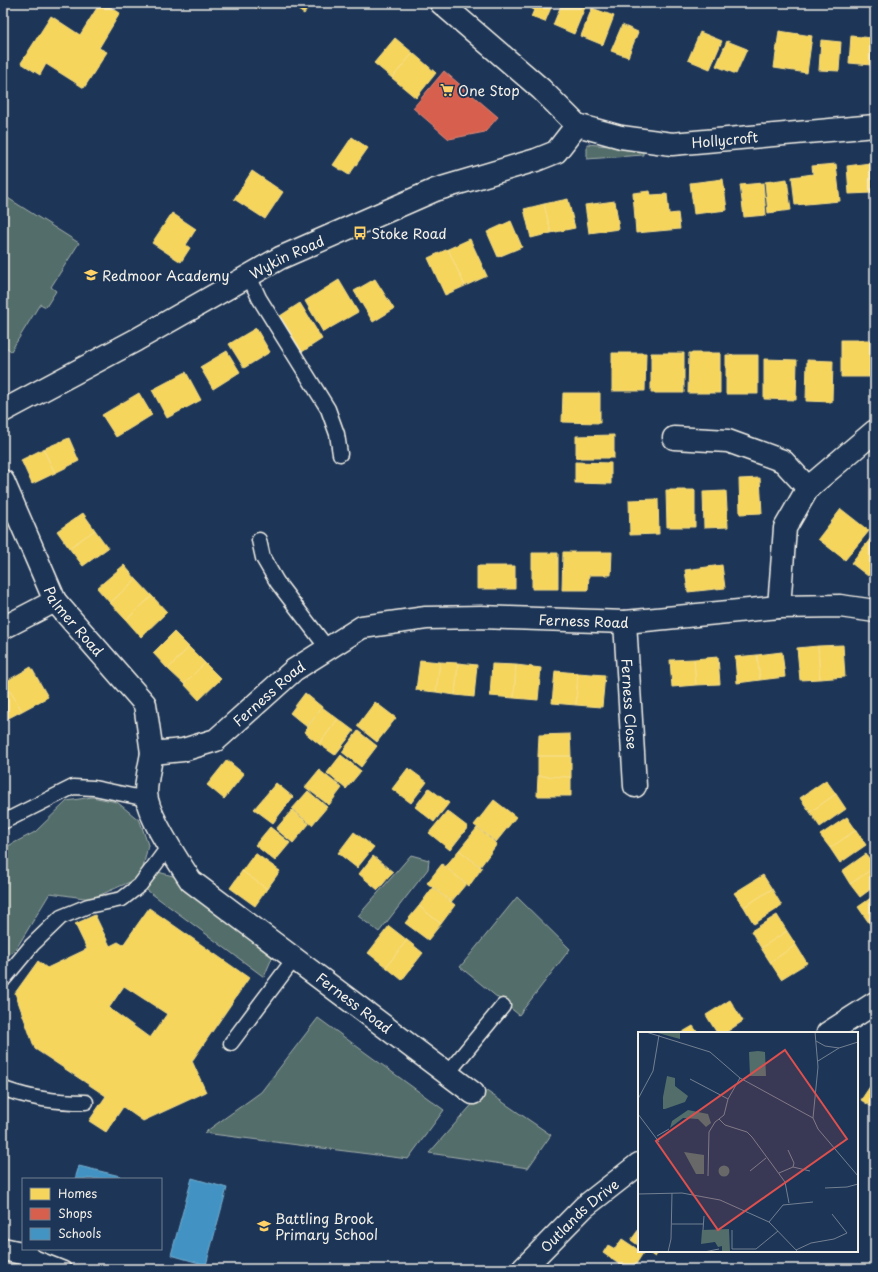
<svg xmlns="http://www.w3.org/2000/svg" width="878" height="1272" font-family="'Playpen Sans',sans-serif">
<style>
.green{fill:#536d6b;stroke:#a4afaa}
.homes{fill:#f6d55c;stroke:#f5dd86;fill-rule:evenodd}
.shops{fill:#d6604d;stroke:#df8c7c}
.schools{fill:#4393c3;stroke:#78afce}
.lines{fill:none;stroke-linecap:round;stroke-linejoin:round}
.service-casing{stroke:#f4f1e8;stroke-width:17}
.minor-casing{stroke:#f4f1e8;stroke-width:25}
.tertiary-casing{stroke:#f4f1e8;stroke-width:25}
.service{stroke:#1d3557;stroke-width:14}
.minor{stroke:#1d3557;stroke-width:22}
.tertiary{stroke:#1d3557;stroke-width:22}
.labels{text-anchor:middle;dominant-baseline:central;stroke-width:4;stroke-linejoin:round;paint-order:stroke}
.poi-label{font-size:14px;fill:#f4f1e8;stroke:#1d3557;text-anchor:start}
.street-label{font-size:14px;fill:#f4f1e8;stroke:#1d3557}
.inset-road{fill:none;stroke:#738091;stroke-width:1}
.view{fill:#dc504e;fill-opacity:0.15;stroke:#dc504e;stroke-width:2}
.inset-edge{fill:none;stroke:#f4f1e8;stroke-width:2}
</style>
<rect width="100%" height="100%" fill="#1d3557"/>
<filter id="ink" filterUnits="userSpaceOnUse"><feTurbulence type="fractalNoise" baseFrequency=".025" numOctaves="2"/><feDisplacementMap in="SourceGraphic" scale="8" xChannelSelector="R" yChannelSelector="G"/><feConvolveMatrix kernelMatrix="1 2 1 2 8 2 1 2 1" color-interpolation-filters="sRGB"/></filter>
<g filter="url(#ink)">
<path class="green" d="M587,144L643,149V155L587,159Z
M3,195L79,243L51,287L56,291L46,307L40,304L11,351L3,345Z
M92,797L117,802L140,821L148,845L141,877L91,899L50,893L16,949L3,960V851L8,846L35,832L67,801Z
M411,855L429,860L428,869L379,932L358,916Z
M151,870L191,881L277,946L264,977L140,885Z
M517,897L570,949L519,1015L460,967Z
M318,1018L444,1110L408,1159L204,1133L261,1092Z
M485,1090L551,1135L528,1168L429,1153Z"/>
<path class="homes" d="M100,3H104L120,13L99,48L107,52L84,88L46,64L40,75L21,63L51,16L80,35Z
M250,3H262L258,9Z
M288,3H311L304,14Z
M523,3H553L545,22L531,17L534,10Z
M562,3L586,5L574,34L553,25Z
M592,8L614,16L603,45L581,36Z
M622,25L638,32L628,57L611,51Z
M779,31L812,36L807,73L774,68Z
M700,32L722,41L710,69L688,60Z
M851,36L873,38L871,65L849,63Z
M395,38L413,53L392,78L374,63Z
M821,40L841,42L839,71L819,70Z
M727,41L747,49L736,74L716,66Z
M413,53L436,73L416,98L392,78Z
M352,137L368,148L349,175L333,165Z
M870,163L872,193L849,194L847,166Z
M870,163H875V193H872Z
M836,164L840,201L795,205L792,177L813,174L812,166Z
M252,171L283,192L265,219L234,199Z
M723,179L727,210L694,214L690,183Z
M787,179L791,210L768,213L765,182Z
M763,183L766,215L744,217L740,185Z
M650,191L651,195L667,194L669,214L678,213L680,229L636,233L633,193Z
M568,199L575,228L551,233L544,204Z
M615,201L619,229L589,233L585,205Z
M544,204L551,233L531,238L524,209Z
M172,213L196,229L186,245L190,248L181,262L152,243Z
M511,221L522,247L498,257L487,232Z
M470,239L487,276L465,286L448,249Z
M448,249L465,286L445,295L428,258Z
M375,279L394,309L373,322L354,291Z
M339,280L358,312L323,332L305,301Z
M300,303L322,339L302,352L280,316Z
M256,328L270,352L244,368L229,344Z
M841,340H871V377H841Z
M227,351L240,372L213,389L200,367Z
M612,353H646L645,391H612Z
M651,353H684V393H651Z
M689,353H720V393H688Z
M726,355H758V394H726Z
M764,359L797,360L796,400L764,399Z
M807,360L833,361L832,402L806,401Z
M186,372L201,400L167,418L152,390Z
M139,393L152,415L116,437L102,415Z
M563,393H600V423L562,422Z
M614,435V458H576V436Z
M69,438L79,461L55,473L43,449Z
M43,449L55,473L32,484L21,460Z
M575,462L611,463V484L575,483Z
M760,478L762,513L740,514L739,479Z
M666,490H695V527H667Z
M726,491L728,527L704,528L703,492Z
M658,499L659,534L630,535L629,500Z
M841,509L869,531L845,560L818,539Z
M83,513L95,530L69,548L57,531Z
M95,530L108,548L83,566L69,548Z
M875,533V568L868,576L851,563Z
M563,552H612L611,575H589L588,590H562Z
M532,553H558V589H532Z
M124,565L136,579L110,603L97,588Z
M722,565L725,588L688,592L685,570Z
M477,566H515V589H477Z
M136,579L152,596L126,620L110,603Z
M152,596L167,612L141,637L126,620Z
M174,632L189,647L168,669L153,653Z
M843,645L845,677L820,679L818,646Z
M818,646L820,679L800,680L797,648Z
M189,647L205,663L184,684L168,669Z
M782,652L785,677L760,680L757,655Z
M757,655L760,680L737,683L735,657Z
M718,657L720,684L696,685L694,659Z
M694,659L696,685L672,687L670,660Z
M420,660L440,662L436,692L416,690Z
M440,662L458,663L455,695L436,692Z
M205,663L221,679L199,700L184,684Z
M458,663L477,665L474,697L455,695Z
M492,664L516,665L514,698L490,696Z
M516,665L541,668L538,700L514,698Z
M31,667L48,697L22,711L5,682Z
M555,671L578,673L576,705L552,703Z
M578,673L605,675L602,707L576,705Z
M5,682L22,711L3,721V683Z
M305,693L322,707L307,727L290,713Z
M375,702L396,718L377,742L357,726Z
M322,707L338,719L319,744L304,732Z
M338,719L354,731L335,755L319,744Z
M358,731L377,746L361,767L342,752Z
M570,734L571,756H538L539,735Z
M341,755L361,771L346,789L327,773Z
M538,756H571V777L538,776Z
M227,760L244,774L224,799L207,785Z
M408,768L427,782L411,803L392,789Z
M319,770L342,788L329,805L305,787Z
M538,776L571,777V796H537Z
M826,780L836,794L810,812L800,798Z
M276,783L293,797L273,823L254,809Z
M429,788L449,803L434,822L415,807Z
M308,791L327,807L312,825L292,809Z
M836,794L846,809L820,827L810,812Z
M494,800L516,817L496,842L474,825Z
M292,810L309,824L293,843L276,829Z
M447,811L468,827L450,850L429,833Z
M847,817L856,830L830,848L820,835Z
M270,827L290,843L275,861L255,845Z
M477,828L497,844L480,867L459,850Z
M856,830L866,845L840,863L830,848Z
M354,832L374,847L357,868L338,853Z
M459,850L482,868L469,886L445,867Z
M255,853L280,871L267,889L242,871Z
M866,854L875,867L850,884L842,871Z
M373,856L393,872L378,890L359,874Z
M442,864L466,884L451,902L427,883Z
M875,867V886L860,897L850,884Z
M242,871L267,889L255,906L230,888Z
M763,875L772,889L744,907L734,893Z
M433,887L455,905L441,924L419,906Z
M772,889L782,906L754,924L744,907Z
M875,895V914L867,920L858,907Z
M419,906L441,924L428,940L405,923Z
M149,908L249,978L192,1061L206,1092L143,1121L123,1107L106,1132L89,1121L106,1096L35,1049L15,993L38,961L47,968L87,949L75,924L95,915L110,946L118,942L123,945ZM124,986L167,1014L150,1038L109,1008Z
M875,914V931L867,920Z
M777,915L787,931L761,948L751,931Z
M389,926L407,940L386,967L368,953Z
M787,931L796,945L770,962L761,948Z
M407,940L423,953L402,980L386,967Z
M796,945L807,963L781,979L770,962Z
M730,1000L743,1021L725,1033H717L706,1015Z
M693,1026L698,1033H681Z
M875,1079V1109L861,1100Z
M639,1229V1246L631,1240Z
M622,1239L643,1253L633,1269H626L603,1253L608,1245L615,1249Z
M646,1251H659L655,1257Z"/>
<path class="shops" d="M444,71L498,117L485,132L449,139L413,108Z"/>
<path class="schools" d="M79,1166L120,1176L119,1179H75Z
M192,1178L227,1188L206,1265L171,1255Z"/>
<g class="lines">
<g class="service-casing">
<path id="service" d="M249,276L259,298L328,409L337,434L340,454
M259,540L263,558L277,582L328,649
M3,822L73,787L94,788L147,799
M3,980L32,945L61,917L88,906L122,899L140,885L169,846
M231,1043L294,959
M447,1074L503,1006
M3,1087L4,1089C33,1099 55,1102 86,1102
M26,1254L64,1269"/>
</g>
<g class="minor-casing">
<g id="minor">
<path d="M674,438L728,441L783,461L808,488"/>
<path id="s1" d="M3,481L55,601L145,704L152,753"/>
<path d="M779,607L785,528L808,488L875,431"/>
<path id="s2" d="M625,622L635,786"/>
<path d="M3,628L55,601"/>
<path d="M828,1033L875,1003"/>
<path id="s3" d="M473,1093L191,881C178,861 147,816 146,793C146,780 150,765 152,753L183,750L216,740L294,670L362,627L426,618L481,617L625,622L779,607L840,606L875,611"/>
<path d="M3,1249L26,1254"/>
<path id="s4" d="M523,1269L584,1207L639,1164"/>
</g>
</g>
<g class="tertiary-casing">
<g id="tertiary">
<path d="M441,3L541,89L577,125"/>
<path id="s5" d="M577,125L621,137L672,144L875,126"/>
<path id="s6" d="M3,411L136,340L280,258L435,190L536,160L556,152L577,125"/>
</g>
</g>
<use href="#service" class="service"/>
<use href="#minor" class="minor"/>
<use href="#tertiary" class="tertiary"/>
</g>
</g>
<defs>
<g id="supermarket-bare" transform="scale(1.08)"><path d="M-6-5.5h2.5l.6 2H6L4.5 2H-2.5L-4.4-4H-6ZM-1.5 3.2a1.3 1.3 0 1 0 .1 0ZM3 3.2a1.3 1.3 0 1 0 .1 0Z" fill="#ffd166" stroke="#1d3557" stroke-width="2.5" paint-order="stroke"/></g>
<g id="bus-bare" transform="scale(1.08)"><path d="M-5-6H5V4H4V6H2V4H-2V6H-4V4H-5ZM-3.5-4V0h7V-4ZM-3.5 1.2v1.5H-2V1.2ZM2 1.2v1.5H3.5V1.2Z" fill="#ffd166" stroke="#1d3557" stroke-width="2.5" paint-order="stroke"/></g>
<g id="school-bare" transform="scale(1.08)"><path d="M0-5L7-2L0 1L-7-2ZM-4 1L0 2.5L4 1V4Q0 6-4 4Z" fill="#ffd166" stroke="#1d3557" stroke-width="2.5" paint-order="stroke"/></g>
</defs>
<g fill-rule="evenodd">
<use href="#supermarket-bare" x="447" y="90"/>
<use href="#bus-bare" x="360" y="233"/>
<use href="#school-bare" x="91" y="275"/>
<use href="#school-bare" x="264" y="1226"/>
</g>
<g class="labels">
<g class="poi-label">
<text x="458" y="90">One Stop</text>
<text x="371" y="233">Stoke Road</text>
<text x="102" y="275">Redmoor Academy</text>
<text x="275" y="1218">Battling Brook<tspan x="275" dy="16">Primary School</tspan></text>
</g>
<g class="street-label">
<text stroke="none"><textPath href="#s5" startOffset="150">Hollycroft</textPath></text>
<text stroke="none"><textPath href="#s6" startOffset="323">Wykin Road</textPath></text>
<text stroke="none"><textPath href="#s1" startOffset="158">Palmer Road</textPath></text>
<text stroke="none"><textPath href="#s3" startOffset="966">Ferness Road</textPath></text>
<text stroke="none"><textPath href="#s3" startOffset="629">Ferness Road</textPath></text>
<text stroke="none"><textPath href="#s2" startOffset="82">Ferness Close</textPath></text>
<text transform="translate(354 1003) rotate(37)">Ferness Road</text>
<text stroke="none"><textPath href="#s4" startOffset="78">Outlands Drive</textPath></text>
</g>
</g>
<g transform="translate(638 1032)">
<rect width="220" height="220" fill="#1d3557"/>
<path d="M16,0H42V7ZM120,19L127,20L128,44H112L111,20ZM29,44L37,46V54L50,64L47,70L27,77H25V65ZM50,78L70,82L73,91L68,95L60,87L45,86L32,96L34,89ZM46,120L66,123V142H58ZM80.5 139a5.5 5.5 0 1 1 11 0a5.5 5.5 0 1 1-11 0ZM91,197L92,220L84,219V214L80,215L77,210L63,212L64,198Z" fill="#536d6b"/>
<path class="inset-road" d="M8,0L72,20L102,46L175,86M178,9L187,14L201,16M180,29L201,16L220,10M52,47L90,67M0,67L15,39L21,3M0,82L21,110M175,86L180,35L177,0M175,86L180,97L220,144M81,87L86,83L90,67L102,46M19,104L31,97M150,118L156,131L155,135M112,139L128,126M141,141L155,135L172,139M70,144L71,100L77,90L81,87L87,93L109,100L114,105L147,150L151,171M187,156L209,155L220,152M0,162L44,161L82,168L131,190L160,220M131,190L145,173L175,170M34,192H65M0,197V220M65,198L66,184M94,198V217H118L140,199M158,218L173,211L196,207L209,201L194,182M30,220L33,207L34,161M66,220L81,217"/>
<path class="view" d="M147,18L209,107L80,198L18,109Z"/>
<rect width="220" height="220" class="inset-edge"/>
</g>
<rect width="878" height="1272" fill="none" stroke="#1d3557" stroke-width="16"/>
<rect x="8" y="8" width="862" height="1256" fill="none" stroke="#f4f1e8" stroke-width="1.5" filter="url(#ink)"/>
<rect x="22" y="1178" width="140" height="72" fill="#1d3557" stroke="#738091"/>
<rect x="30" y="1188" width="20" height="12" fill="#f6d55c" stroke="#738091"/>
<text x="58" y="1198" font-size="12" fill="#f4f1e8">Homes</text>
<rect x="30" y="1208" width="20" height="12" fill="#d6604d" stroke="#738091"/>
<text x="58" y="1218" font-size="12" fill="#f4f1e8">Shops</text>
<rect x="30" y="1228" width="20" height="12" fill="#4393c3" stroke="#738091"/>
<text x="58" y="1238" font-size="12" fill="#f4f1e8">Schools</text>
</svg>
